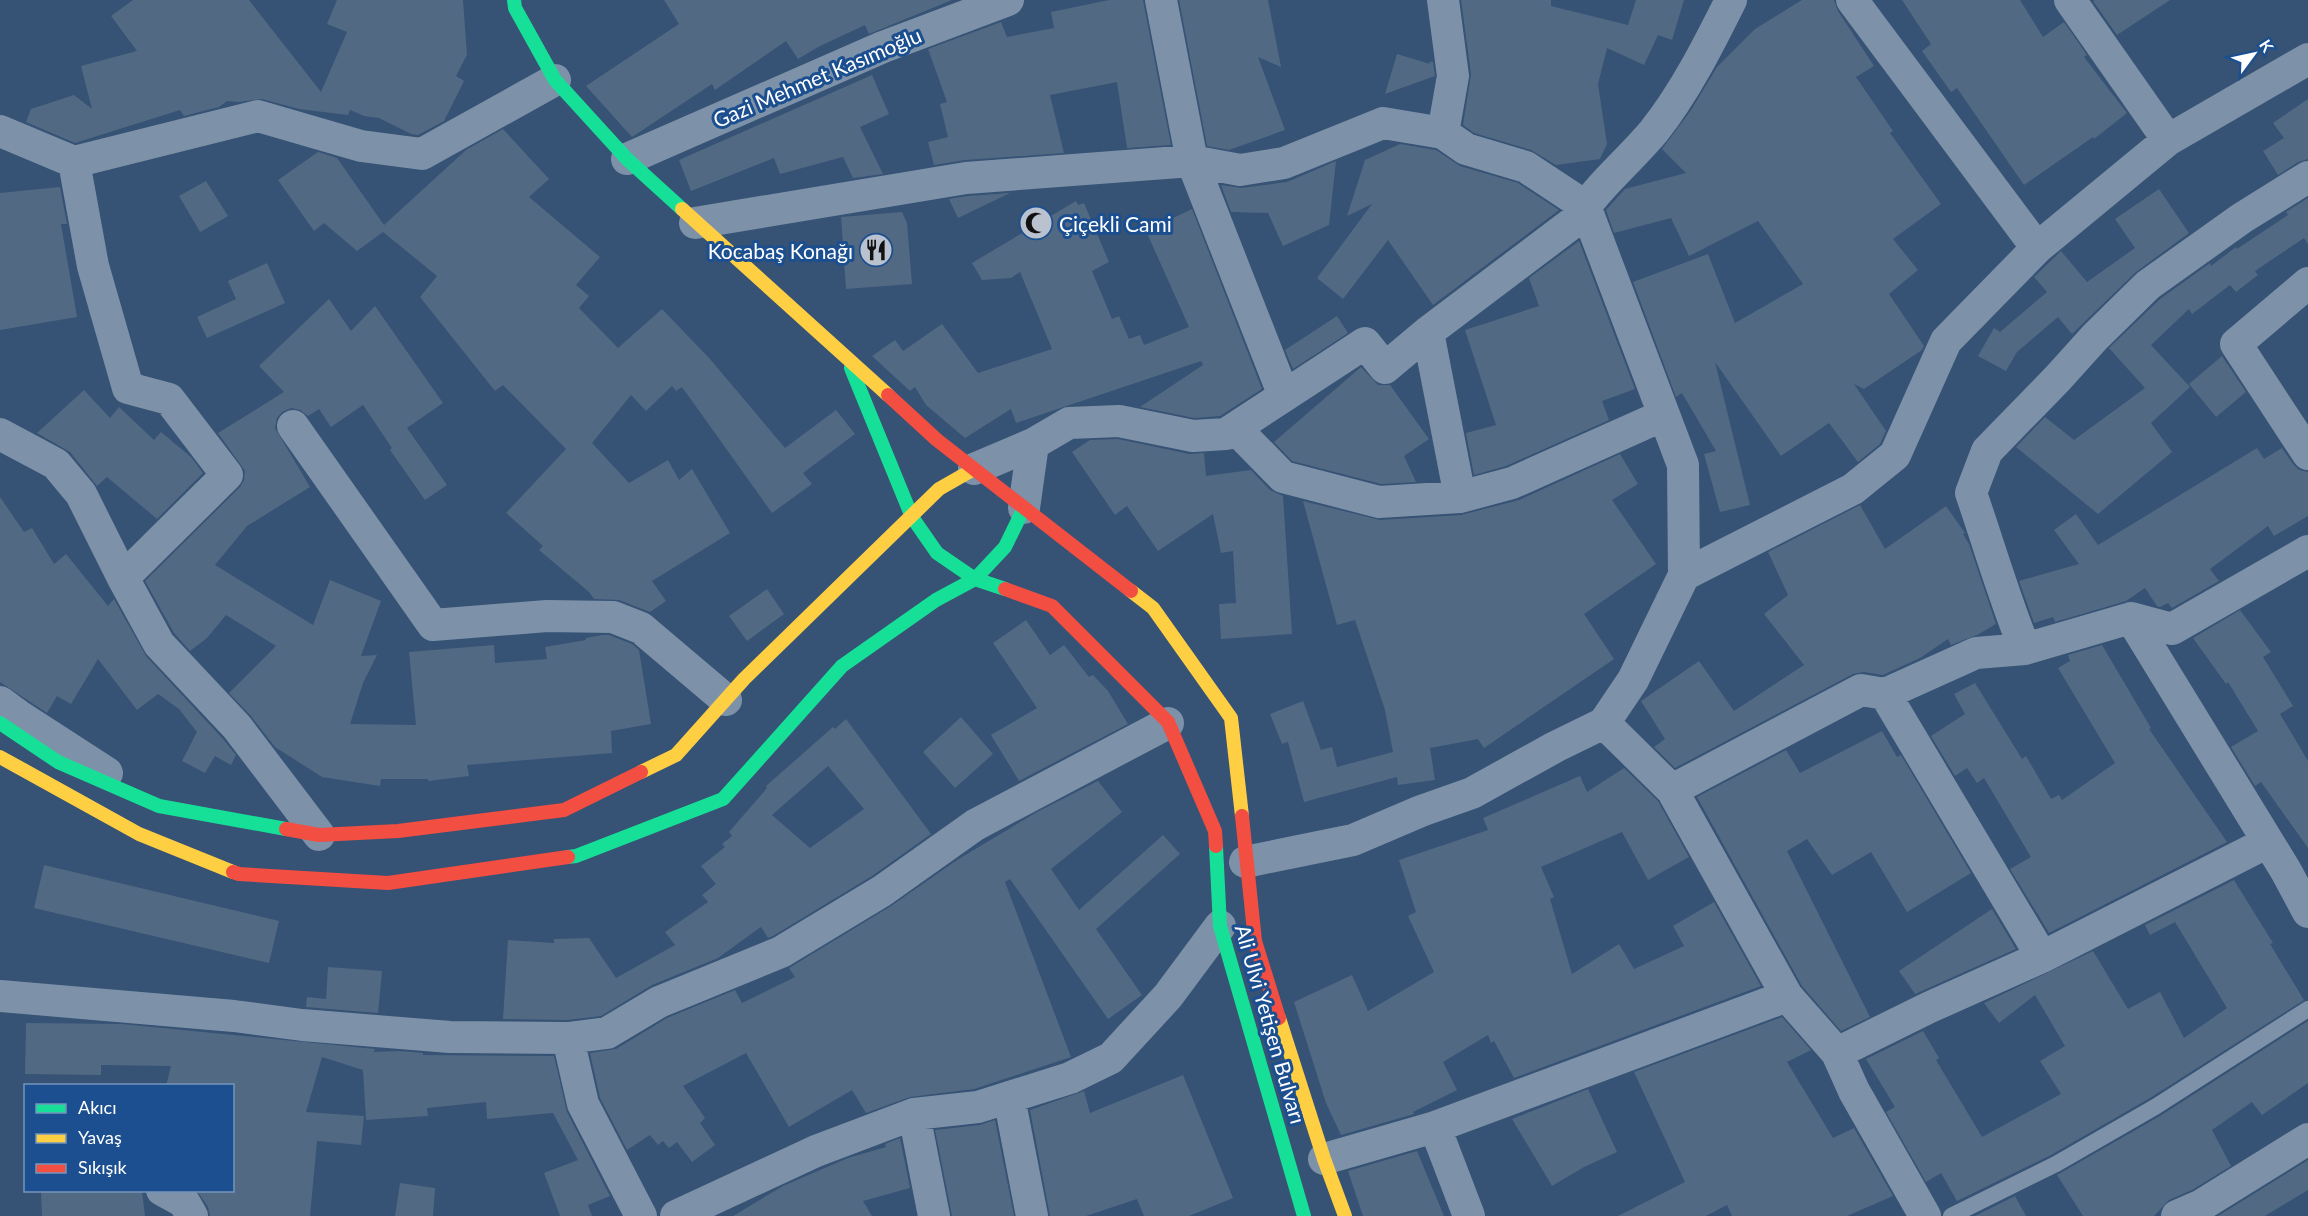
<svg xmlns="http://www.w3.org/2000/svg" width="2308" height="1216" font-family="Lato,sans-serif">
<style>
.building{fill:#526984;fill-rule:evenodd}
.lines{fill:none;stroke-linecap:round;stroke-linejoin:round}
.lane{stroke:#7d92a8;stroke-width:16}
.street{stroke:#7d92a8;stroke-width:32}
.fast{stroke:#16e098;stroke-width:14}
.slow{stroke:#ffcf43;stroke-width:14}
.jam{stroke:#f24e42;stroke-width:14}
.labels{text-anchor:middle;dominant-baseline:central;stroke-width:6;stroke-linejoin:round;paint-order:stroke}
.street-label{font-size:21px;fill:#fff;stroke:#1b4f8f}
.poi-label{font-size:21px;fill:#fff;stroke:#1b4f8f;text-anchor:start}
</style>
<rect width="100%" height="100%" fill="#365274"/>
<path class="building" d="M133,0H249L321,92L347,32L327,24L337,0H463L467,55L456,76L464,81L444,121L418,135L411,134L379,118L364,116L350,110L348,115L299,109L262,99L238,102L227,101L219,107L184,116L180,110L75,143L26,122L31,109L74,95L92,109L81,66L137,51L111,16Z
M664,0H952L869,34L865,25L818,47L798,59L786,41L715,90L712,84L632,137L586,86L679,24Z
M1109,0H1143L1171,145L1127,148L1117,82L1050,95L1064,153L965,160L934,165L928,142L948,137L940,104L947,102L928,49L1001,22L1007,37L1054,28L1051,12Z
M1179,0H1268L1281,67L1258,57L1285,130L1229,150L1207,146Z
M1461,0H1551V6L1628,25L1636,0H1684L1672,40L1658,35L1644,65L1607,48L1598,84L1607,144L1600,159L1556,165L1531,150L1474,133L1463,125L1471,74Z
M1802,0H1834L1838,11L1874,66L1856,77L1893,131L1890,133L1941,204L1893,239L1918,270L1889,294L1924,346L1922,350L1864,389L1854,384L1886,431L1880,444L1858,462L1829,423L1781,456L1715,362L1750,505L1720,512L1704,454L1716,451L1682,393L1676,397L1633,282L1708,254L1735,323L1803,284L1758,221L1689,256L1671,218L1614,233L1606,210L1625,189L1686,173L1662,149L1691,110L1717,67L1755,29Z
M1902,0H2020L2043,37L2064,22L2087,55L2084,57L2127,113L2094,139L2093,137L2024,185L1957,88L1951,92L1922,51L1931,44Z
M2095,0H2170L2117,35L2093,1Z
M1397,54L1430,64L1429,62H1433L1435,76L1385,94Z
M872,75L889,114L860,127L883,174L853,178L843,157L780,174L774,158L691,191L679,160Z
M2308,99V159L2298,162L2278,175L2263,151L2284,138L2273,123Z
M503,129L549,179L529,197L600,257L576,285L589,296L579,308L618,348L662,309L710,359L785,448L836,410L855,434L803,473L812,484L772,513L682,387L676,391L672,386L646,411L631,395L592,443L629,483L668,460L679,480L692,469L730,533L652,581L666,601L650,612L619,600L594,599L589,592L539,550L543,546L506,513L566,449L503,385L495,391L420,297L437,276L383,232L357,251L324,223L314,231L278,180L318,152L337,158L384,225L466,150Z
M1400,144L1436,150L1460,166L1518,183L1559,210L1433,305L1388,240L1343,299L1317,278L1372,204L1347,216L1365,160Z
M1336,161L1329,225L1283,246L1268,213L1231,212L1221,185L1242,188L1287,182Z
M206,181L228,216L200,232L179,196Z
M60,187L67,224H61L77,317L0,330V193Z
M2159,189L2189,233L2136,272L2072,334L2058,317L2017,352L2006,371L1978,356L1994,328L2000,332L2047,292L2034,277L2061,251L2087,282L2135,248L2115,219Z
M1010,193L958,218L949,199L968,196Z
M2308,198V244L2304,238L2255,271L2258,275L2236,292L2230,285L2192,314L2189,309L2151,345L2190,387L2151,423L2172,452L2098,514L2016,447L2045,417L2074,440L2145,388L2109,348L2160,299L2210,263L2211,266L2236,247L2237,249L2288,215L2286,212Z
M1076,201L1078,205L1084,203L1109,262L1092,271L1112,319L1119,316L1129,339L1140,335L1144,345L1189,327L1146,231L1192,209L1262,389L1220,416L1194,418L1140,407L1203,365L1201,361L1016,423L1011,409L965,438L926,405L915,387L910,391L872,356L895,340L903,351L942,324L978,373L1052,349L1020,272L1011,278L982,280L972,263Z
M902,212L907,223L912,284L846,289L841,217Z
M1579,241L1635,389L1602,401L1609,420L1506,466L1474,475L1466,433L1496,425L1465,330L1539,306L1529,278Z
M267,263L285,303L207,338L197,317L236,299L228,281Z
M329,299L351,331L375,306L443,403L407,428L447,485L425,500L390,450L392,448L363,405L331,427L319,409L308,416L300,410L291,408L282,412L277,418L275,428L310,487L247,526L215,565L313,625L330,580L381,601L361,656L377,655L363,683L350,724L416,725L409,652L494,645L495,663L547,659L545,647L586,640V638L602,635H609L632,644L639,650L651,724L611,731L612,753L467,765L469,776L428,781V779H381L380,786L322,777L275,747L251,716L229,693L276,646L226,615L207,638L190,651L174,633L145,581L240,487L244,480L245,471L218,433L284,392L259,366Z
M1337,316L1348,333L1293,369L1285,350Z
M2222,356L2246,392L2216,417L2189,384Z
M1361,367L1378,385H1390L1429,439L1404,456L1416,482L1381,484L1292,461L1274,442Z
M84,390L110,418L119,407L154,440L161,432L191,457L203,473L157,519L107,477L97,486L70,452L37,433Z
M1118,439L1189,454L1204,453L1206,476L1251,470L1270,490L1283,496L1292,634L1221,639L1219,604L1236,603L1233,551L1221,553L1213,514L1158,551L1127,506L1115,515L1072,452L1090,440Z
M2257,448L2264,459L2282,448L2293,464L2299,470L2308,472V516L2274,536L2268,526L2210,569L2219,581L2172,608L2168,603L2160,607L2157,606L2145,588L2126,601L2055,622L2053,617L2034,623L2019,581L2079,564L2054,530L2076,514L2098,545Z
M1620,454L1638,484L1612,500L1656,564L1584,614L1614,659L1484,748L1478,739L1430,748L1435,780L1398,785L1397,777L1304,802L1288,742L1282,744L1270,714L1303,701L1321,750L1332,747L1337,767L1393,752L1385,710L1355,620L1337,625L1303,501L1380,520L1461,515L1519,500Z
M0,497L24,532L32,528L54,564L66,554L108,606L114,599L146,656L223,739L236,755L231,765L215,756L205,773L182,761L197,732L179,709L158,694L137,710L98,659L71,704L57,696L47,713L0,682Z
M1860,505L1885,549L1946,506L1965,533L1963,534L1969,544L1996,624L1977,635L1951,645L1948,639L1920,658L1883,675L1864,672L1853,674L1675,768L1654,747L1665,739L1641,701L1699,661L1734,711L1804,665L1764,614L1788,595L1768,552Z
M767,589L784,614L747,641L729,616Z
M2240,610L2271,652L2263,657L2293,706L2280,714L2308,761V848L2261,782L2255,786L2231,747L2258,731L2228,682L2226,684L2193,638Z
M1026,620L1050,655L1064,645L1089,677L1093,675L1108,691L1128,724L1019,781L991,735L1037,708L993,643Z
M2102,645L2151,728L2149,729L2227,842L2049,933L2010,869L2031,857L1984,778L1977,783L1967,768L1955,776L1931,736L1965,714L1954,694L1975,683L2022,759L2026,756L2051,799L2059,795L2062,800L2115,763L2058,668L2070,661L2068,655Z
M961,717L993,754L955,788L923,752Z
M846,719L931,834L872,876L773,936L768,938L761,927L758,929L718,958L652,985L601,1016L567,1020L503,1019L508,940L554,943V939L589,938L616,978L675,945L665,932L708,902L702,895L716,884L701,866L725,847L722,844L732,836L729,832L767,788L766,786L833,727L835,729ZM828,766L864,809L810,848L772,815Z
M1882,731L1897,757L1901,755L1971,873L1907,912L1871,852L1832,875L1807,839L1787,851L1870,1017L1841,1031L1802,986L1697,797L1788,749L1786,750L1800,773Z
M1624,768L1658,801L1689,857L1648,880L1622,832L1541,867L1554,897L1550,899L1572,974L1619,944L1634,969L1684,946L1673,926L1714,902L1761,986L1514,1078L1494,1041L1491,1043L1488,1035L1443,1062L1457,1090L1413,1112L1414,1114L1341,1135L1326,1103L1294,1002L1352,975L1368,1011L1434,972L1408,916L1416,912L1399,860L1488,830L1483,818L1580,776L1587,792Z
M1098,781L1122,812L1051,869L1079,910L1163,835L1180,854L1096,929L1142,995L1108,1019L1010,879L1005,882L1071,1057L974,1089L910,1097L866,1113L852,1090L789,1127L746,1053L683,1086L705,1118L700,1123L715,1145L692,1162L677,1142L669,1148L663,1141L658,1145L650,1135L627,1150L600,1098L590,1053L616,1049L667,1018L735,990L742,1003L795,977L789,968L891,906L957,860L1037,812Z
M44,865L279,921L269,963L34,908Z
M2234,880L2273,943L2270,944L2304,1000L2150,1098L2051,1155L1957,1201L1941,1173L1926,1182L1886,1112L1895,1107L1866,1059L1923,1031L1939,1058L1936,1060L1982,1137L2061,1094L2040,1061L2065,1046L2035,995L1999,1023L1984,1003L2093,951L2128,1009L2160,992L2184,1038L2227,1008L2175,922L2150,935L2145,925Z
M1992,909L2016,949L1915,994L1899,971Z
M328,967L382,971L378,1013L306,1007L307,997L326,999Z
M1782,1017L1811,1050L1787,1062L1833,1138L1854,1128L1893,1196L1847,1216H1732L1727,1205L1706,1216H1618L1685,1182L1634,1072Z
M2308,1021V1083L2262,1115L2252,1102L2212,1130L2231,1166L2192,1190L2169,1200L2154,1216H2083L2057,1175L2160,1116Z
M26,1023L122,1024L375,1049L374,1052L399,1051L423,1053V1055L554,1056L567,1112L610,1196L588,1205L592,1216H560L544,1173L578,1160L553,1113L487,1119L486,1102L427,1108L428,1116L366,1120L363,1070L322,1057L306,1112L364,1116L361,1145L317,1141L310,1216H210L208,1207L197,1191H232V1086H166L171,1066L101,1065V1075L25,1074Z
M1183,1075L1233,1198L1189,1216H1144L1137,1199L1086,1216H1050L1030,1110L1084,1091L1090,1113Z
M1588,1089L1617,1152L1584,1167L1552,1186L1512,1119Z
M995,1120L1014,1216H952L935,1130L980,1125Z
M900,1138L910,1188L863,1201L872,1216H733L783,1186L848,1158L886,1147L885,1144Z
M1417,1151L1444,1216H1363L1348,1171Z
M2308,1160V1190L2265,1216H2218Z
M400,1183L435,1188L433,1216H395Z
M41,1191H142L145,1216H42Z
M2015,1196L2026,1216H1975Z"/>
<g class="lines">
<path class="lane" d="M1951,1216L2056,1164L2155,1107L2308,1009"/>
<path class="street" d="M1161,0L1192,161L1284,396
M1852,0L2037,248
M2070,0L2168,140
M0,131L74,162L258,116L361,146L422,154L555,80
M1443,133L1453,76L1443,0
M627,159L883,47L1008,0
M74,162L93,266L128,388L169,399L227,475L123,578
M695,223L966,178L1192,161L1240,170L1284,163L1383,123L1443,133L1466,149L1526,167L1585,206L1683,465L1684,575L1633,680L1604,723L1555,747L1472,793L1421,811L1353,840L1245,862
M2308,283L2236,344L2308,454
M1428,332L1460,497
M293,426L433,625L547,616L613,617L641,628L726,700
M1235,428L1283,477L1379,502L1460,497L1512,483L1664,415
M0,434L56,464L81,494L123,578L159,644L237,727L319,835
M974,469L1033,444L1069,423L1119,421L1193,436L1226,434L1365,343L1385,368L1428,332L1575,221C1597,187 1628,162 1654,131C1685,92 1709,44 1731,0
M1024,508L1033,444
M1684,575L1853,489L1895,455L1946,341L2037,248L2168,140L2308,59
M2131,618L2286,871L2308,912
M2025,649C2004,598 1989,545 1971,493L1987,451L2058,378L2095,337L2148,285L2242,218L2308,177
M1885,694L2042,957
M0,702L19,716L107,773
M1604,723L1672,790L1787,996L1837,1053L1854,1091L1925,1216
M1672,790L1861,690L1885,694L1976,653L2025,649L2131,618L2172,629L2308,551
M0,996L234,1016L302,1025L450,1037L568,1038L607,1033L659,1002L781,952L882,891L975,825L1168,723
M568,1038L583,1104L641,1216
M1837,1053L1930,1007L2042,957L2268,842
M1009,1097L1032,1216
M914,1114L934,1216
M1435,1127L1469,1216
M1324,1159L1435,1127L1787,996
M162,1190L184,1202L192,1216
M676,1216L816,1151L914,1114L978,1107L1070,1078L1111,1058L1168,996L1220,926
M2177,1216L2200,1206L2308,1139"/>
<path class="fast" d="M514,0L515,8L555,80L627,159L682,209
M851,368L912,517L937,553L975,579L1005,547L1024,508
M0,723L58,762L159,806L286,829
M1216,846L1220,926L1304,1216
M568,857L576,856L723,799L842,666L936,600L975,579L1005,589"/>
<path class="slow" d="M682,209L888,395
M1131,591L1153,608L1231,718L1242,816
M0,757L139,834L233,872
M641,772L676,755L744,679L939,489L974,469
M1279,1018L1324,1159L1345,1216"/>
<path class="jam" d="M888,395L937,440L1131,591
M1005,589L1052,606L1168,722L1215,831L1216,846
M1242,816L1255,941L1279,1018
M286,829L319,835L398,831L564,810L641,772
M233,872L239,874L388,883L568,857"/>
</g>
<defs>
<g id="mosque-disc" transform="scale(1.725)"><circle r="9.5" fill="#b9c2ce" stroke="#1b4f8f"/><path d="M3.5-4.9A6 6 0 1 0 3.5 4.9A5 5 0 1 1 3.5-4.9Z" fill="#111"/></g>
<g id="restaurant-disc" transform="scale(1.725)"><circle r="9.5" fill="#b9c2ce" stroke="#1b4f8f"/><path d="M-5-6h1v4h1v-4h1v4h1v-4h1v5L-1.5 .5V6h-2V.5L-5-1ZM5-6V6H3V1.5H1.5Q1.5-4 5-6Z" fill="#111"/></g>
</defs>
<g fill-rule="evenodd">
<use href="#mosque-disc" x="1036" y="223"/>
<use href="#restaurant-disc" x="876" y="250"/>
</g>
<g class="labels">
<g class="street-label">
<text transform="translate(817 77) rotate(-23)">Gazi Mehmet Kasımoğlu</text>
<text transform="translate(1271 1024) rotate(74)">Ali Ulvi Yetişen Bulvarı</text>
</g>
<g class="poi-label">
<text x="1059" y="223">Çiçekli Cami</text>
<text x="853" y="250" text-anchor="end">Kocabaş Konağı</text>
</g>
</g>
<rect x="24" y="1084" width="210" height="108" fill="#1b4f8f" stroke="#7695bc" stroke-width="1.5"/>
<rect x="36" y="1104" width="30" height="9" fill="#16e098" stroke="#7695bc" stroke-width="1.5"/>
<text x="78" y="1114" font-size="18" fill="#ffffff">Akıcı</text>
<rect x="36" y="1134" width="30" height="9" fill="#ffcf43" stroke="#7695bc" stroke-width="1.5"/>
<text x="78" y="1144" font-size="18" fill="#ffffff">Yavaş</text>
<rect x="36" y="1164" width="30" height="9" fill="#f24e42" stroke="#7695bc" stroke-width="1.5"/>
<text x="78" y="1174" font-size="18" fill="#ffffff">Sıkışık</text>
<g transform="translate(2254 54) rotate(57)" stroke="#1b4f8f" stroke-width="4.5" paint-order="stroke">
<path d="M0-4.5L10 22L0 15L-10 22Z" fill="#ffffff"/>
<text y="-9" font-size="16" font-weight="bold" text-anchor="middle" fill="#ffffff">K</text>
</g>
</svg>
